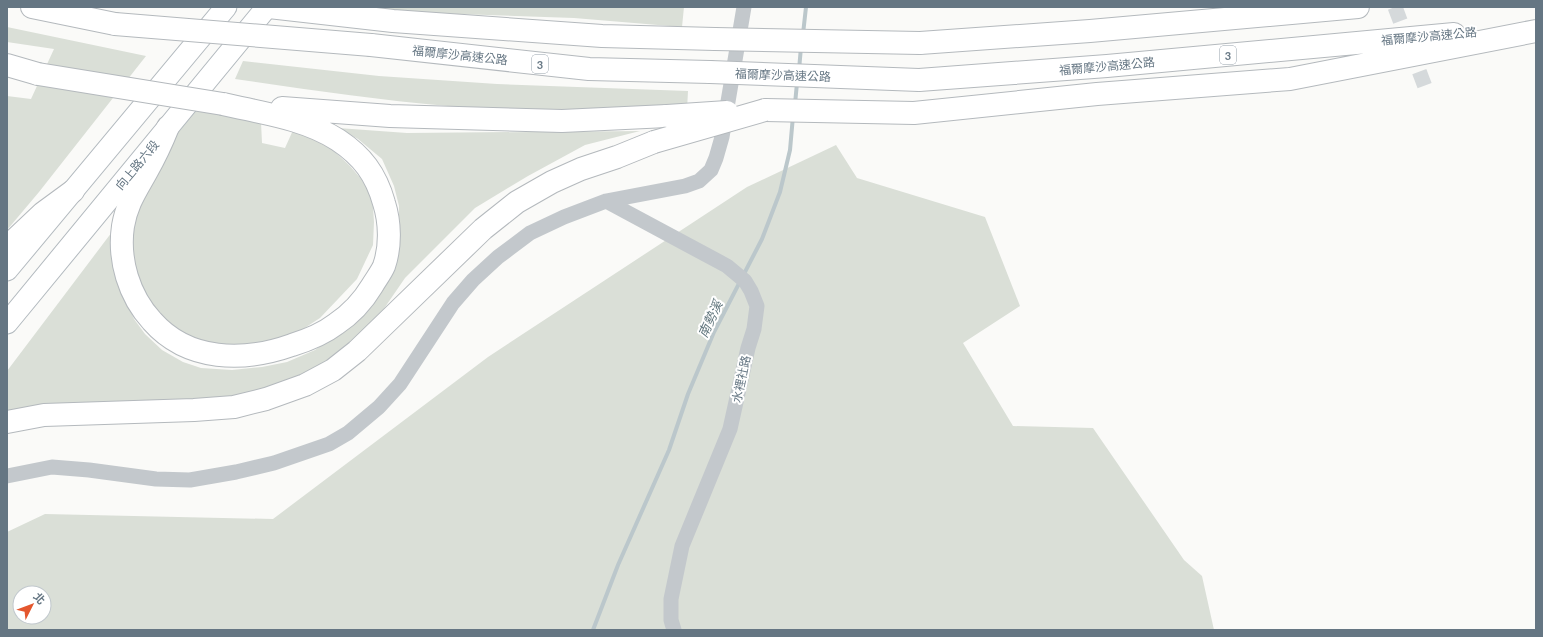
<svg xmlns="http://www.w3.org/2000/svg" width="1543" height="637" font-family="Lato,'Noto Sans TC',sans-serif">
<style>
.green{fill:#dadfd7;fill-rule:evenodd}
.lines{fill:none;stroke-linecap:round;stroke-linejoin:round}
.stream{stroke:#bbc7cb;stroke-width:4}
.minor-tunnel{stroke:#d5d9db;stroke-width:15;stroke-dasharray:15 8;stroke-linecap:butt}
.secondary-casing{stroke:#b3babf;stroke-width:23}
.motorway-casing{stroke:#b4b9bd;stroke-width:24}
.minor{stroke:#c3c8cc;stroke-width:15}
.secondary{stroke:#fff;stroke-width:21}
.motorway{stroke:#fff;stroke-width:22}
.motorway-bridge-casing{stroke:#b4b9bd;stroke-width:24;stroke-linecap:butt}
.motorway-bridge{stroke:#fff;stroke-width:22}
.labels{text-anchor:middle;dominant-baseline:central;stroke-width:4;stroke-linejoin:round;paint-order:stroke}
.shield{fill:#fff;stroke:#939fa8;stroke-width:1}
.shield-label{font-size:11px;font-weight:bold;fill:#657683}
.street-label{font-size:12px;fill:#657683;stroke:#fff}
.water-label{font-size:13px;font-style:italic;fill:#60757c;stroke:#fff}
</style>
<rect width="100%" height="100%" fill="#fafaf8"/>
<path class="green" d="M373,7H684L682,27L574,18L370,11Z
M7,27L146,56L39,192L7,230V96L31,99L54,49L7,42Z
M243,61L379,76L497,84L688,91L687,110C607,110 527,113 448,106C376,100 305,89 235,79Z
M196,109L261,122L262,143L285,148L294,128L317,137L334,151L350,166L362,180L370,194L373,207L374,222L373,245L357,279L320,318L303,329L270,343L246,348L206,346L164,325L140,290L128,241L137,202L174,138Z
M338,128L407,133L640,131L585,145L528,176L475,208L405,278L370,329L327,366L261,391L189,404L137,401L62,406L7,414V371L118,224L127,303L134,319L145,334L162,350L183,362L201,368L232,370L262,367L287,362L315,350L352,323L399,237V206L394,186L382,159L358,139Z
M836,145L857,178L985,217L1020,306L963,343L1013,426L1093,428L1184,560L1202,576L1214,630H7V532L45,514L273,519L488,357L747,187ZM20,593H44V617H20Z"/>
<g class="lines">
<path class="stream" d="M803,34L806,7
M799,70L801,47
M795,104L797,83
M593,630L618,565L669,450L688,394L714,332L762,239L780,192L790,150L793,116"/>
<path class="minor-tunnel" d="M1395,7L1427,92"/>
<g class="secondary-casing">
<path id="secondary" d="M7,270L226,7
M7,323L267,7"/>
</g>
<g class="motorway-casing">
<path id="motorway" d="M32,7L115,24
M269,7L393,21L602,36L715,39
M920,43L1090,31L1358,7
M371,45L589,69L710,72
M7,65L38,74
M919,80L1107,66L1454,34
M282,108L390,116L562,121L667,116
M765,110L914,113L1097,94L1290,79L1536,31
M168,127C162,142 155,157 147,171C136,191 127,203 123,226C118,260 129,296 152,321C188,362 244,362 292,345C308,340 323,334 336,324C351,314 363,301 372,286C376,279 381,273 384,266C391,246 390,222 384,203C376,174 362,156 338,140C304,118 261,113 223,104
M7,247L43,213L73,191
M7,422L44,415L194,410L234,407L266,399L305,385L333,370L357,351L483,229L517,202L552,182L581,169L617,157L654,142"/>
</g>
<path class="minor" d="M606,201L727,266L745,281L751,291L757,306L754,329L748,348L730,429L682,546L671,599V620L674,630
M7,476L52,467L89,470L156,479L190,480L236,472L274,463L329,444L348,433L379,407L400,384L453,303L473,280L498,257L530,233L564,217L606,201L685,186L699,181L711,170L716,158L722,137L744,7"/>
<use href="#secondary" class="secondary"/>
<use href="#motorway" class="motorway"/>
<g class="motorway-bridge-casing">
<path id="motorway-bridge" d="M115,24L371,45
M715,39L920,43
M710,72L919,80
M38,74L223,104
M667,116L727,112
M654,142L765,110"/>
</g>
<use href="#motorway-bridge" class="motorway-bridge"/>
</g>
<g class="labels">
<g class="shield">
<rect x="1220" y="46" width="16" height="18" rx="3"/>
<rect x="532" y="55" width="16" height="18" rx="3"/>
</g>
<g class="shield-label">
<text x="1228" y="55">3</text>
<text x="540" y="64">3</text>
</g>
<g class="street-label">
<text transform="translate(1429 36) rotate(-5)">福爾摩沙高速公路</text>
<text transform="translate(460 55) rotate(6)">福爾摩沙高速公路</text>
<text transform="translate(1107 66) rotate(-5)">福爾摩沙高速公路</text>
<text transform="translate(783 75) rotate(2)">福爾摩沙高速公路</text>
<text transform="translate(137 165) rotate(-50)">向上路六段</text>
<text transform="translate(741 379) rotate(-78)">水裡社路</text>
</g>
<g class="water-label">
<text transform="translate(710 319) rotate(-65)">南勢溪</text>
</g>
</g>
<rect width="1543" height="637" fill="none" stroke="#657683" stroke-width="16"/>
<g transform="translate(32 605) rotate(48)"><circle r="19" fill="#ffffff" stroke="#c1c8cd"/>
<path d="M0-3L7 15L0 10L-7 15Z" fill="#e4572e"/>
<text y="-6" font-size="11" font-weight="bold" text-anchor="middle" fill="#657683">北</text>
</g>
</svg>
